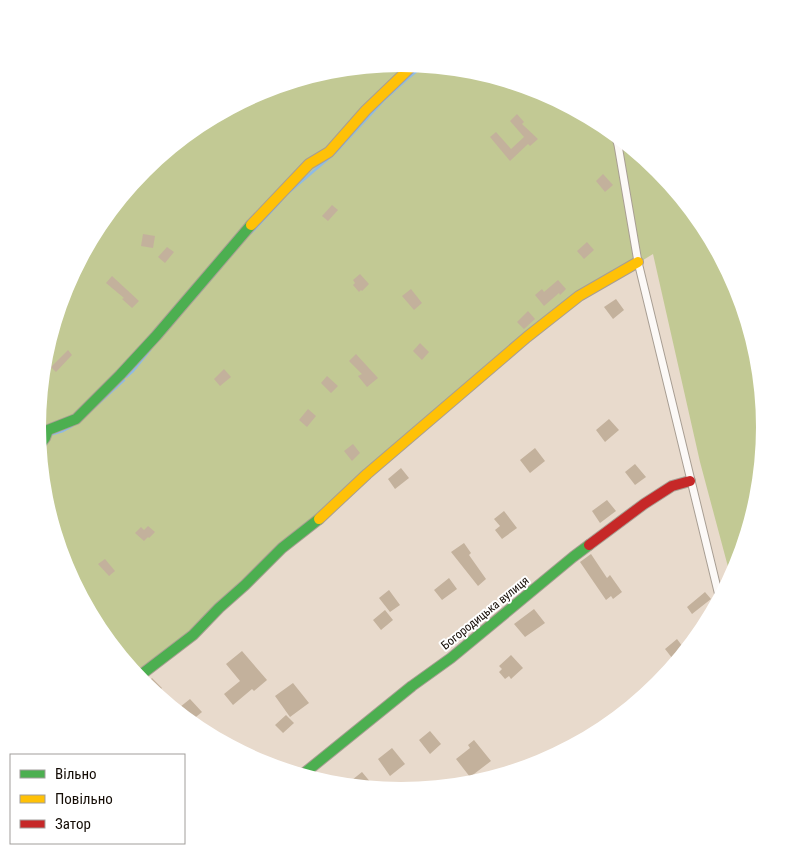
<svg xmlns="http://www.w3.org/2000/svg" width="803" height="854" font-family="'Roboto Condensed',sans-serif">
<style>
.green{fill:#c2c994}
.lines{fill:none;stroke-linecap:round;stroke-linejoin:round}
.stream{stroke:#8ebbe5;stroke-width:2.5}
.building{fill:#c3b19c}
.street-casing{stroke:#a89e93;stroke-width:9}
.fast-casing{stroke:#a89e93;stroke-width:12}
.slow-casing{stroke:#a89e93;stroke-width:12}
.jam-casing{stroke:#a89e93;stroke-width:12}
.street{stroke:#fcf9f7;stroke-width:7}
.fast{stroke:#4caf50;stroke-width:10}
.slow{stroke:#ffc107;stroke-width:10}
.jam{stroke:#c62828;stroke-width:10}
.labels{text-anchor:middle;dominant-baseline:central;stroke-width:4;stroke-linejoin:round;paint-order:stroke}
.street-label{font-size:12px;fill:#140c05;stroke:#fff}
</style>
<rect width="100%" height="100%" fill="#e8dacc"/>
<path class="green" d="M402,63L473,70L541,91L604,125L659,170L704,225L738,288L759,356L765,427L758,498L738,567L731,578L700,462L653,254L579,299L154,662L139,678L99,629L65,566L44,498L38,427L45,356L65,287L99,225L144,169L200,124L262,91L331,70Z"/>
<g class="lines">
<path class="stream" d="M288,193L336,152L385,99L407,79L424,65
M251,233L281,201
M193,300L220,268
M126,377L133,371L150,350
M88,413L124,380
M49,435L63,431L72,426"/>
</g>
<path class="building" d="M517,114L524,122L522,124L538,139L530,146L528,144L510,161L490,137L496,132L511,149L524,137L510,121Z
M603,174L613,185L605,192L596,181Z
M332,205L338,210L328,221L322,216Z
M143,234L155,236L153,248L141,246Z
M587,242L594,250L584,259L577,251Z
M167,247L174,252L165,263L158,257Z
M360,274L369,284L362,291L361,290L359,292L353,285L355,283L353,280Z
M112,276L139,301L132,308L122,299L124,298L106,283Z
M558,280L566,289L560,295L559,293L544,306L535,295L542,289L544,292Z
M411,289L422,303L414,310L402,296Z
M616,299L624,310L613,319L604,307Z
M528,311L535,319L524,329L517,322Z
M420,343L429,352L422,360L413,351Z
M68,350L72,355L56,372L51,367Z
M356,354L378,378L367,387L358,376L362,374L349,361Z
M224,369L231,377L220,386L214,379Z
M327,376L338,386L331,393L321,383Z
M308,409L316,416L307,427L299,420Z
M609,419L619,430L605,442L596,430Z
M353,444L360,453L352,461L344,451Z
M535,448L545,461L530,473L520,460Z
M635,464L646,477L635,485L625,472Z
M401,468L409,478L395,489L388,479Z
M607,500L616,511L600,523L592,511Z
M504,511L517,528L502,539L495,530L500,526L494,519Z
M148,526L155,532L149,538L148,537L144,541L135,533L141,527L144,530Z
M464,543L471,553L469,555L486,579L478,586L451,552Z
M591,554L607,578L610,575L622,592L613,599L611,596L606,600L580,562Z
M105,559L115,571L109,576L98,564Z
M449,578L457,589L442,600L434,590Z
M389,590L400,605L390,612L379,598Z
M705,592L711,599L692,614L687,607Z
M534,609L545,623L525,637L514,624Z
M385,610L393,620L381,630L373,620Z
M677,639L686,651L676,663L665,649Z
M242,651L267,680L254,691L252,689L233,705L224,694L240,681L226,664Z
M511,655L523,668L511,679L509,676L505,679L499,672L502,669L499,666Z
M152,678L162,688L156,694L145,685Z
M293,683L309,703L290,717L275,696Z
M190,699L202,712L191,721L180,707Z
M286,715L294,723L283,733L275,725Z
M430,731L441,744L430,754L419,740Z
M474,740L491,761L470,777L456,759L470,748L468,745Z
M392,748L405,764L390,776L378,759Z
M362,772L372,784L367,788L357,787L352,780Z"/>
<g class="lines">
<g class="street-casing">
<path id="street" d="M615,134L618,145L638,262L720,600"/>
</g>
<g class="fast-casing">
<path id="fast" d="M39,446L45,438L48,430L76,419L120,375L156,336L251,225
M138,677L193,635L219,608L245,585L282,548L319,519
M302,775L412,686L451,658L573,557L589,545"/>
</g>
<g class="slow-casing">
<path id="slow" d="M251,225L309,164L329,152L366,110L414,64
M319,519L367,474L527,337L579,296L638,262"/>
</g>
<g class="jam-casing">
<path id="jam" d="M589,545L644,504L672,486L690,481"/>
</g>
<use href="#street" class="street"/>
<use href="#fast" class="fast"/>
<use href="#slow" class="slow"/>
<use href="#jam" class="jam"/>
</g>
<g class="labels">
<g class="street-label">
<text transform="translate(485 613) rotate(-39)">Богородицька вулиця</text>
</g>
</g>
<path d="M0 0H803V854H0ZM46 427a355 355 0 1 1 710 0a355 355 0 1 1-710 0Z" fill="#fff" fill-rule="evenodd"/>
<rect x="10" y="754" width="175" height="90" fill="#ffffff" stroke="#a19e9b"/>
<rect x="20" y="770" width="25" height="8" fill="#4caf50" stroke="#a19e9b"/>
<text x="55" y="779" font-size="15" fill="#140c05">Вільно</text>
<rect x="20" y="795" width="25" height="8" fill="#ffc107" stroke="#a19e9b"/>
<text x="55" y="804" font-size="15" fill="#140c05">Повільно</text>
<rect x="20" y="820" width="25" height="8" fill="#c62828" stroke="#a19e9b"/>
<text x="55" y="829" font-size="15" fill="#140c05">Затор</text>
</svg>
